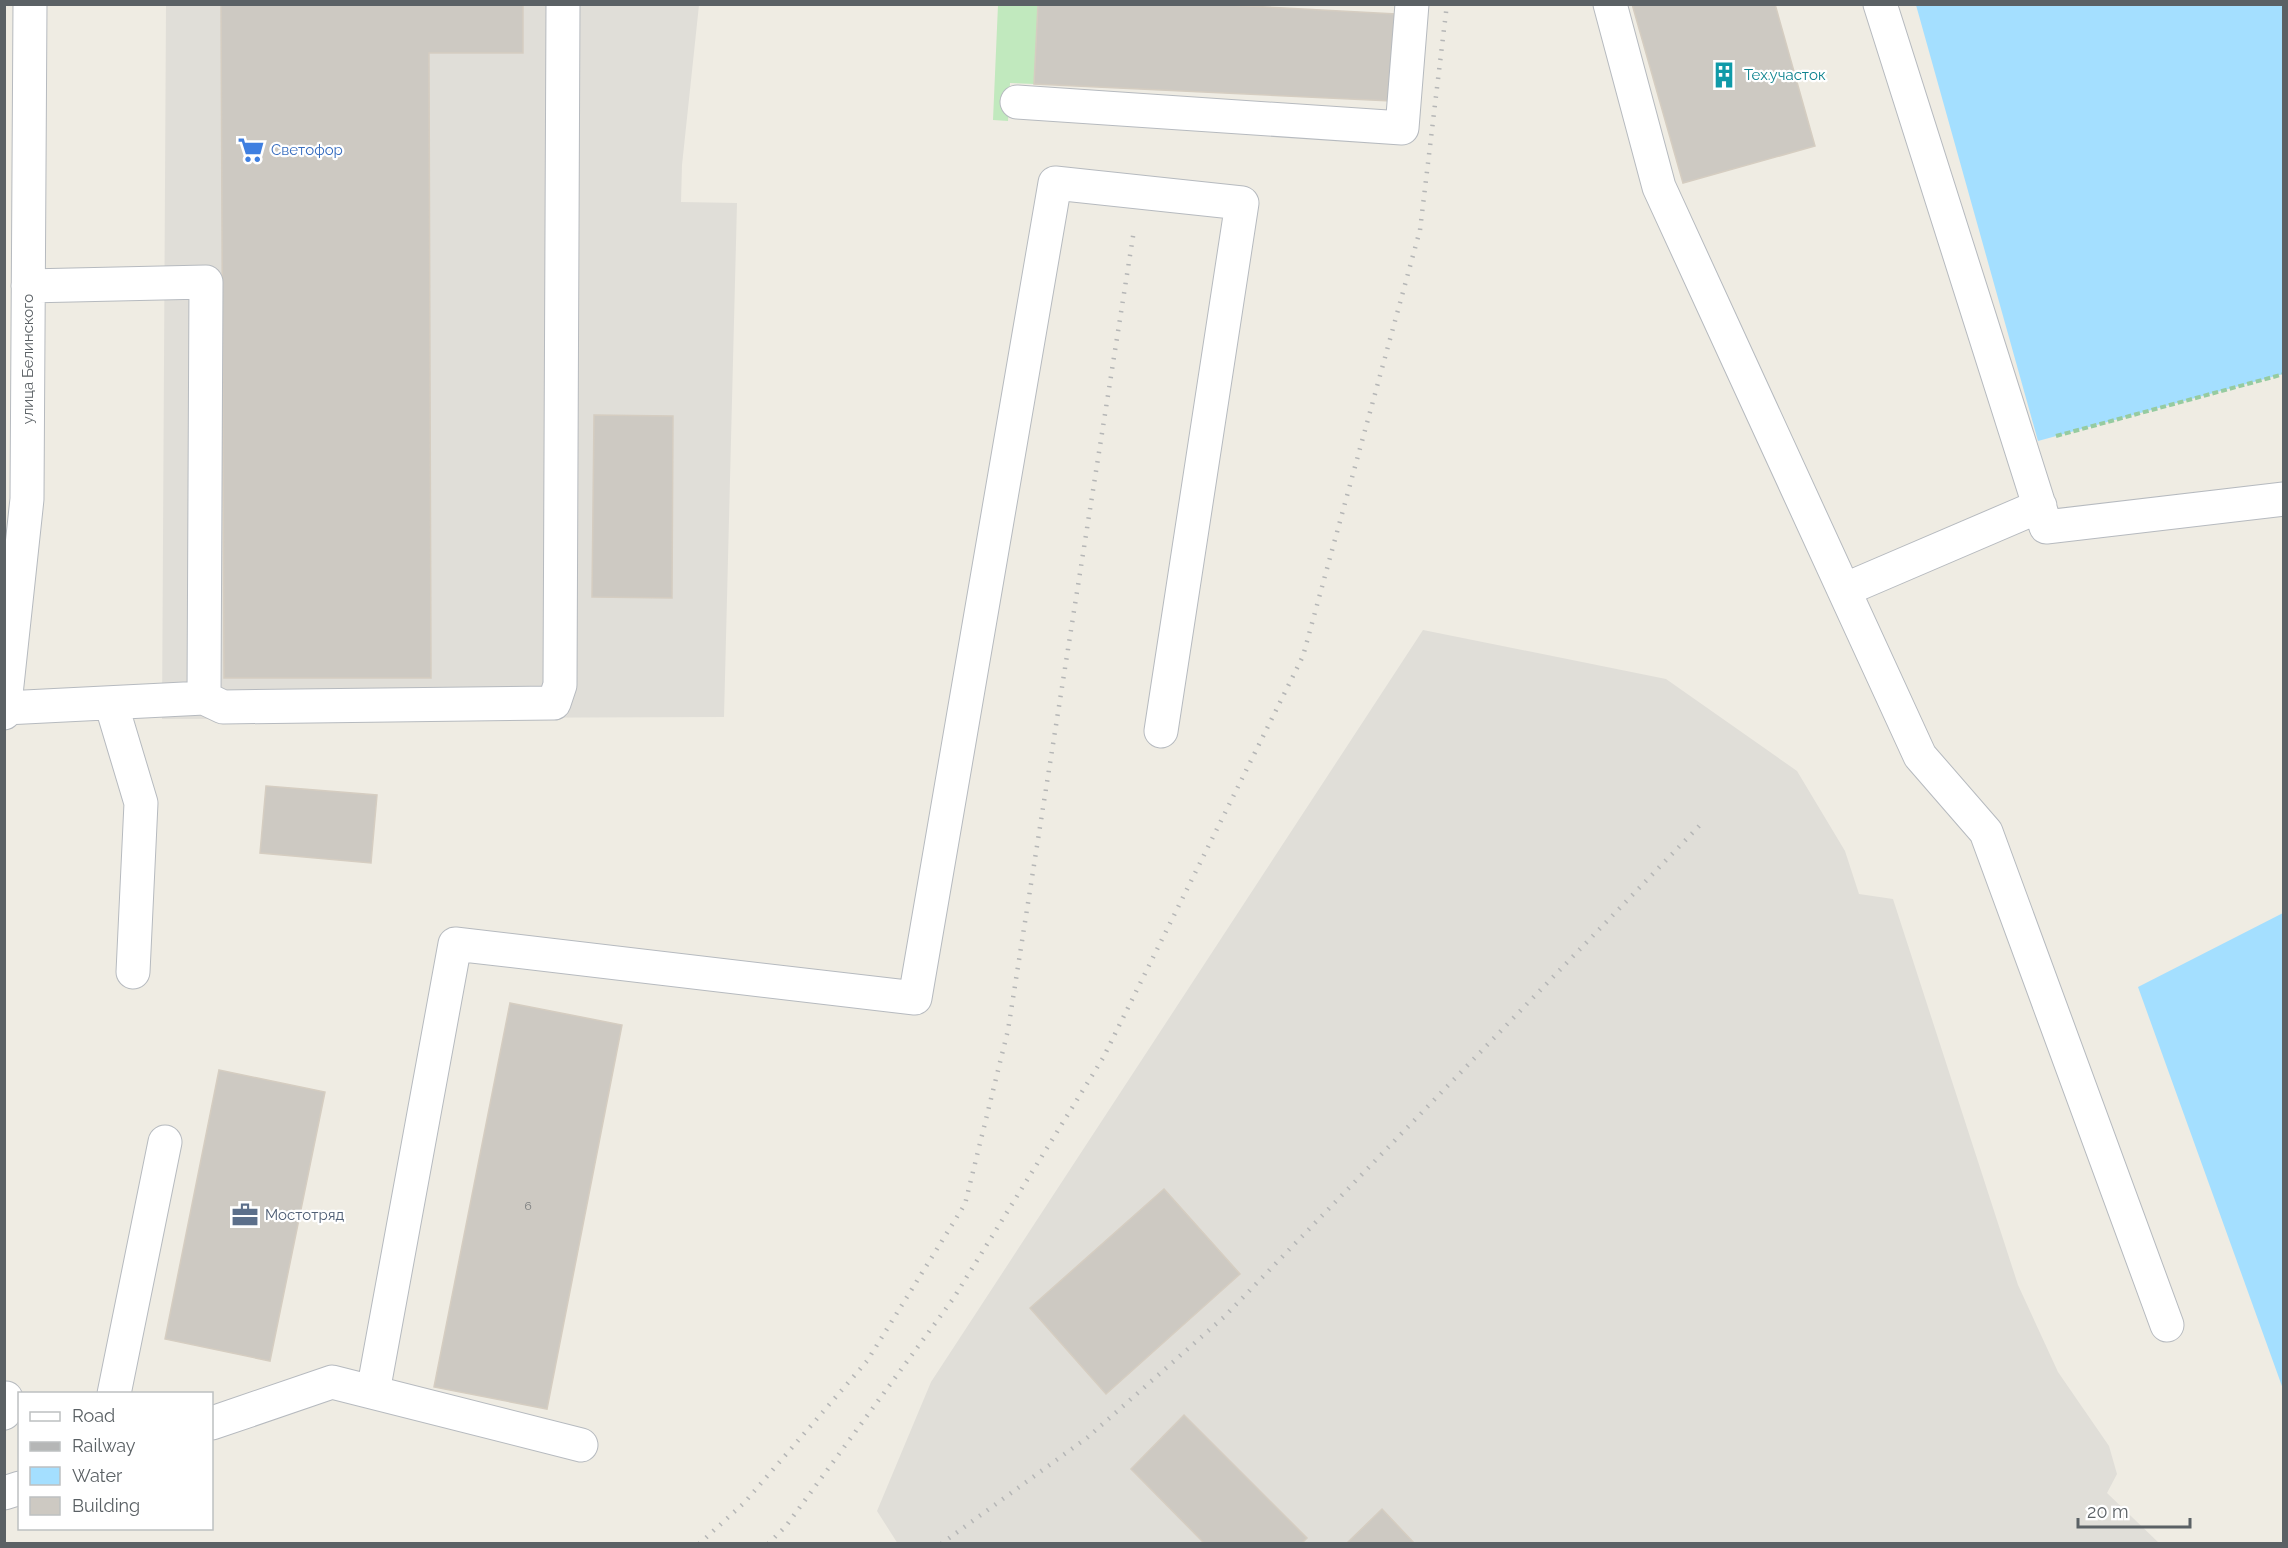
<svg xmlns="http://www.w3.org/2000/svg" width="2288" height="1548" font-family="Raleway,sans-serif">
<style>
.industrial{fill:#e0ded8}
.green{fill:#c1e9be}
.water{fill:#a4dfff}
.building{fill:#cdc9c2;stroke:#d5cdc1;stroke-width:1.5}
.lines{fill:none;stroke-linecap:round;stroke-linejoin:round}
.minor-casing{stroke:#b6babf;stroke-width:35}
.path{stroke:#96cba0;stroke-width:4;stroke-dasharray:6 3;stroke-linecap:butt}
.minor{stroke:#fff;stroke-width:33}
.rail{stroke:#b5b6b6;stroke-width:4.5;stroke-dasharray:1.5 8;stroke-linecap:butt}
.labels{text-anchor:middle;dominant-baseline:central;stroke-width:4.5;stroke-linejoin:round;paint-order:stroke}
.number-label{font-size:12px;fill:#787b7c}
.culture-label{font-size:15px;fill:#0d838f;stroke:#fff;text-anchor:start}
.shop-label{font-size:15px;fill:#366cbe;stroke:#fff;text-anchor:start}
.street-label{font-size:15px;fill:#5b6165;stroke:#fff}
.service-label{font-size:15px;fill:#4e5e75;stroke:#fff;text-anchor:start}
</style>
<rect width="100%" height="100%" fill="#efece3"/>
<path class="industrial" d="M166,5H699L682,165L681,202L737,203L724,717L162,719Z
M1423,630L1666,679L1797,771L1845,851L1859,894L1893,899L2018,1285L2058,1372L2109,1446L2117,1474L2107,1493L2159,1543L898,1544L877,1511L931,1382Z"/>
<path class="green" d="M998,5H1038L1034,84L1010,83L1008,121L993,120Z"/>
<path class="water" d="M1916,5H2283V374L2038,441Z
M2283,913V1389L2138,987Z"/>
<path class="building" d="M221,4H523V53H429L431,678H224Z
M1038,4H1209L1396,14L1391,101L1034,84Z
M1632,4H1775L1815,146L1683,183Z
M594,415L673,416L672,598L592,597Z
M266,786L377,795L371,863L260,853Z
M510,1003L622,1025L547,1409L434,1387Z
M219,1070L325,1092L270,1361L165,1339Z
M1164,1189L1240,1274L1106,1394L1030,1308Z
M1184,1415L1307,1538L1301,1544H1205L1131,1469Z
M1382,1509L1415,1544H1346Z"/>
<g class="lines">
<g class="minor-casing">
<path id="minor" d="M1610,4L1659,187L1920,756L1986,832L2167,1325
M1880,4L2046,527L2284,499
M1017,102L1402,128L1412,4
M1844,590L2040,506
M204,698L223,707L554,703L560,685L563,4
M111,703L141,803L133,972
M5,708L204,698L206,282L28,286
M4,713L27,499L30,4
M373,1392L455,944L915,998L1055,183L1242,203L1161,731
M114,1394L165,1142
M4,1398H6L4,1413
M212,1423L332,1382L581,1445
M4,1493L20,1488"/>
</g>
<path class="path" d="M2056,436L2284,374"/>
<use href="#minor" class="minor"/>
<path class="rail" d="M699,1544L744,1503L867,1361L965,1204L1008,1030L1134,230
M768,1544L786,1526L953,1299L1103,1058L1303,656L1420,230L1447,4
M941,1544L1088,1437L1224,1317L1704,821"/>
</g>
<defs>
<g id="building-bare" transform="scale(2.07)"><path d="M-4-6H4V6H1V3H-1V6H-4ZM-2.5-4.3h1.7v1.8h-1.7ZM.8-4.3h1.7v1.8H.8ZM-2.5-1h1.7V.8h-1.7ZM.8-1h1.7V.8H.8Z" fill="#0f9aa8" stroke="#fff" stroke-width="2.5" paint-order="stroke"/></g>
<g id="supermarket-bare" transform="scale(2.07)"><path d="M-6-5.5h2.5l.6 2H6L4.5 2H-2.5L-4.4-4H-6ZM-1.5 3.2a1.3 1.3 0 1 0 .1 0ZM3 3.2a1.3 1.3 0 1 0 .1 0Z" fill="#3f7fe0" stroke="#fff" stroke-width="2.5" paint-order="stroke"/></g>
<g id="office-bare" transform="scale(2.07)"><path d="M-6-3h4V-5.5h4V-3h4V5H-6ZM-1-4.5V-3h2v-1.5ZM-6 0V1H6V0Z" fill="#5c6f8a" stroke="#fff" stroke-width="2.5" paint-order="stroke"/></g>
</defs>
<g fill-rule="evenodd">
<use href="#building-bare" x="1724" y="75"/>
<use href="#supermarket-bare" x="251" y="150"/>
<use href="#office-bare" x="245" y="1215"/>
</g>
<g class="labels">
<g class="number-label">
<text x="528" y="1206">6</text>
</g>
<g class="culture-label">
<text x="1744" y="75">Тех.участок</text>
</g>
<g class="shop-label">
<text x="271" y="150">Светофор</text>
</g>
<g class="street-label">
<text transform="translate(28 359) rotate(-90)">улица Белинского</text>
</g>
<g class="service-label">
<text x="265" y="1215">Мостотряд</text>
</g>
</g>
<rect width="2288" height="1548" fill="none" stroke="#5b6165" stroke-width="12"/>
<rect x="18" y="1392" width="195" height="138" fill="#ffffff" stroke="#bdc0c1" stroke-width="1.5"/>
<rect x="30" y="1412" width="30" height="9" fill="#ffffff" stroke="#bdc0c1" stroke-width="1.5"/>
<text x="72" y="1422" font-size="18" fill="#5b6165">Road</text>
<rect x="30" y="1442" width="30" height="9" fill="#b5b6b6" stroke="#bdc0c1" stroke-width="1.5"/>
<text x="72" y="1452" font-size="18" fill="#5b6165">Railway</text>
<rect x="30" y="1467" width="30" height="18" fill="#a4dfff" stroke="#bdc0c1" stroke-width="1.5"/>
<text x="72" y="1482" font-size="18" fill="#5b6165">Water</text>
<rect x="30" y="1497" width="30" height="18" fill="#cdc9c2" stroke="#bdc0c1" stroke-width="1.5"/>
<text x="72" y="1512" font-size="18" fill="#5b6165">Building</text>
<path d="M2078 1518v9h112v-9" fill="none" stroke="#5b6165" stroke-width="3"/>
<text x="2087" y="1518" font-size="18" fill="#5b6165" stroke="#ffffff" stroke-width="4.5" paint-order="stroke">20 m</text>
</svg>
